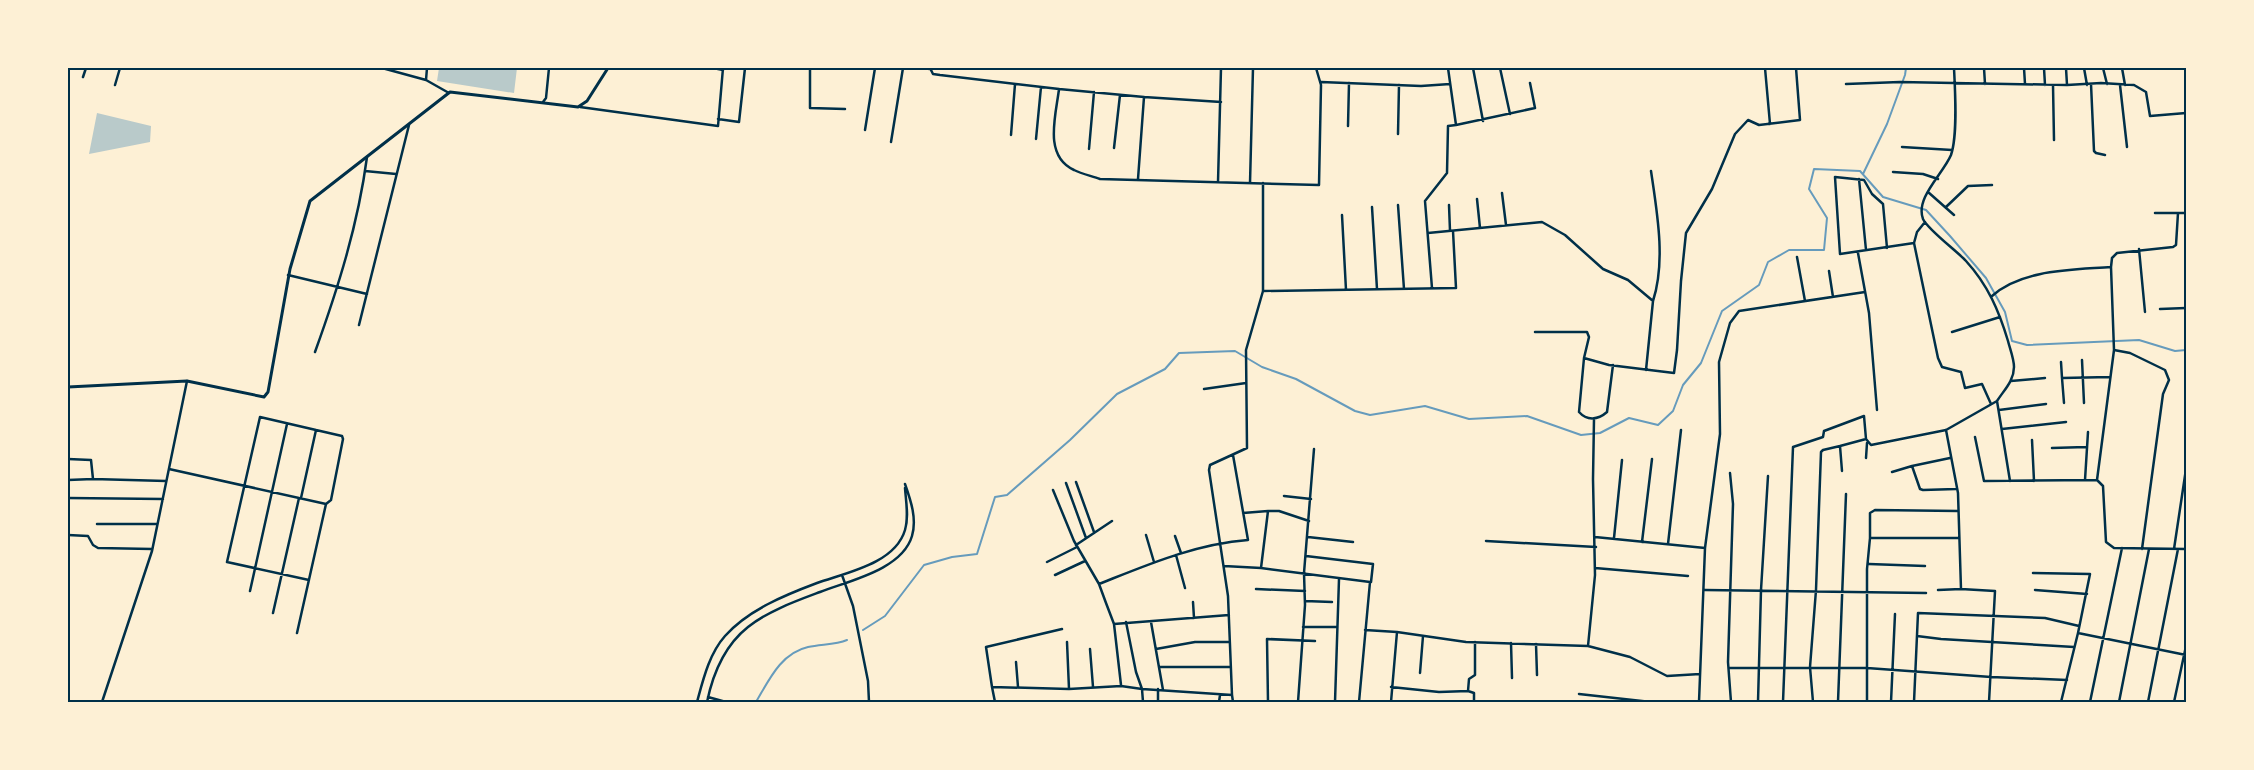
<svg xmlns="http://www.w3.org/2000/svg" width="2254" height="770" font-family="'DM Sans',sans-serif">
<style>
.green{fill:#b9caca}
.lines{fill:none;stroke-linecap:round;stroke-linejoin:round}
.stream{stroke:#669bbc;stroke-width:2}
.minor{stroke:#003049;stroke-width:2.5}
.tertiary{stroke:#003049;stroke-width:3}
.neatline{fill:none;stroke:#003049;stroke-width:2}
</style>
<rect width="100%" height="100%" fill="#fdf0d5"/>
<path class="green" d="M439,68H517L514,93L437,81Z
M97,113L151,126L150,142L89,154Z"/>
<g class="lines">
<path class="stream" d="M1863,174L1887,124L1905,75L1906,68
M863,630L885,616L924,565L952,557L977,554L995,497L1007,495L1070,440L1117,394L1165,369L1179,353L1235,351L1262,367L1296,379L1355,411L1370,415L1425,406L1469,419L1527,416L1581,435L1600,433L1629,418L1658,425L1673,411L1683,385L1701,363L1722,311L1759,285L1768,262L1789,250H1824L1827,218L1809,189L1814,169L1860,171L1883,197L1926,210L1950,236L1986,278L2005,312L2012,341L2027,345L2139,340L2175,351L2186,350
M756,702C769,680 781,653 808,647C821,644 835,645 847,640"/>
<path class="minor" d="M382,68L426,80L449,93
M713,68L723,70
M810,68V108L845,109
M920,68L930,69
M930,68L933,74L940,75L1059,89C1056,115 1043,156 1074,170C1082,174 1092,176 1100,179L1319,185L1321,85L1316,68
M1448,68L1456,125L1535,108L1530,83
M1473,68L1483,121
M1500,68L1510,114
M1765,68L1770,124
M1825,68H1830
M1954,68C1955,89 1958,135 1951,155C1943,174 1915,198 1923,219C1928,230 1957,251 1966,261C1988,285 1999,311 2008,341C2010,349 2014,359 2014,367C2014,381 2004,390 1997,401L2010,481
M1984,68L1985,84
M2024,68L2025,84
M2044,68L2045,85
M2066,68L2067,85
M2084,68L2087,85
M2103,68L2107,84
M2122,68L2125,85
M2186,68V74
M83,77L86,68
M426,80L427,68
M1321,82L1421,86L1450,84
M1846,84L1900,82L2067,85L2101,83L2134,85L2146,92L2150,116L2186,113
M2091,84L2094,151L2096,153L2105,155
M115,85L120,68
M2053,85L2054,140
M2120,85L2127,147
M1059,89L1144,97
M543,102L546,98L549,68
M580,107L718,126L723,68
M718,119L739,122L745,68
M1348,126L1349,83
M865,130L875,68
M1398,134L1399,85
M1011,135L1015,84
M1036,139L1041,87
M891,142L903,68
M1902,147L1952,150
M1114,148L1120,95
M1089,149L1094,92
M365,171L396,174
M1651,171C1657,212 1666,261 1653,301
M1893,172L1923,174L1938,179
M1138,179L1144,97L1221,102
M1859,179L1866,250
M1218,182L1221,68
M1250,183L1253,68
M1928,192L1954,215
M1502,193L1506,225
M1477,199L1480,228
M1398,205L1404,289
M1449,205L1450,231
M1372,207L1377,289
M1946,207L1968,186L1992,185
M2155,213H2186
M1342,215L1346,290
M1925,222L1917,232L1914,243L1938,358L1942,367L1961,372L1965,388L1982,384L1991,404
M1428,233L1542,222L1565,235L1603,269L1628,280L1653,301L1646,370
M1887,248L1883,204L1872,194L1864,180L1835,177L1840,254L1914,243
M2139,249L2145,312
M1858,253L1869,313L1877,410
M1797,257L1805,301
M2111,267L2112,258L2117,253L2173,247L2176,245L2178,213
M1829,271L1833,297
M288,275L367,294
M1432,288L1425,201L1447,173L1448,126L1456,125
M1263,291L1456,288L1453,231
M1992,296C2022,269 2073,270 2111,267L2114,350L2097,480
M2160,309L2186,308
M359,325L409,125
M1535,332H1587L1589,337L1584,358L1579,412C1587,421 1598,420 1607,412L1613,365
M1952,332L2000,317
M2114,350L2130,353L2165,370L2169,380L2163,394L2142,549
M315,352C338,288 358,225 367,157
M1584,358L1609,365L1674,373L1677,350L1681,281L1686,233L1712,189L1735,134L1748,120L1759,125L1800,120L1796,68
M2082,360L2084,403
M2061,362L2062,378
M2011,381L2045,378
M1204,389L1246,383
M2064,403L2062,378L2110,377
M1999,410L2046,404
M2002,429L2066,422
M316,430L342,436L343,439L331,500L326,504
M1946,430L1958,493L1961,589L1995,591L1989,702
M1975,437L1984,481L2097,480L2103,486L2106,542L2114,548L2186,549
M2032,440L2034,481
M2052,448L2086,447
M1866,458L1867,443
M1950,458L1912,466L1920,489L1923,490L1956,489
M68,459L91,460L93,479
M169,469L326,504L297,633
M1842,471L1840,446L1866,439L1871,445L1946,430L1997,401
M1892,472L1912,466
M1730,473L1733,504L1728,662L1731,702
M68,480L93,479L166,481
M2085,480L2088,432
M1076,482L1094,532
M1066,483L1086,538
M1053,490L1074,541L1099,584L1106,603L1114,624L1121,685
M1284,496L1311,499
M68,498L163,499
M301,498L316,430L260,417L227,562L309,580
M1268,511H1279L1309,521
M1243,513L1268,511L1261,568
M97,524H156
M68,535L88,536L93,545L98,548L152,549
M1146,535L1154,562
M1175,536L1181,553
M1308,537L1353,542
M1595,537L1705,548
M1614,538L1622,460
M1870,538H1958
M1486,541L1596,547
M1642,542L1652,459
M1668,544L1681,430
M1076,545L1112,521
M2174,549L2186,469
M1176,555L1185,588
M1306,556L1373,564L1371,582
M1047,562L1077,547
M1869,564L1925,566
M1224,566L1261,568L1370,582L1359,702
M1595,568L1688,576
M2033,573L2090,574L2078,633
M842,575L853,606L868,681L869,702
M1055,575L1085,561
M1099,584C1147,565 1195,544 1248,540L1233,455
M1256,589L1305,591
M1705,590L1926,593
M1938,590L1961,589
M2035,590L2087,594
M250,591L287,424
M1305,601L1332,602
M1193,602L1194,618
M273,613L299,498
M1126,622L1136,672L1142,689L1143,702
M1151,622L1163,690
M1114,624L1229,615
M1303,627H1337
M1365,630L1397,632L1466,642L1588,646L1630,657L1667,676L1700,674
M1917,636L1941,639L2074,647
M1067,642L1069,689
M1511,643L1512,678
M1536,644L1537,675
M1588,646L1595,575L1593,479L1594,419
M1090,649L1093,687
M1156,649L1195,642H1229
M1016,662L1018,687
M1160,667H1230
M1729,668H1867L1991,677L2067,680
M1420,673L1423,636
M992,687L986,647L1062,629
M1391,687L1439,692L1468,691
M1158,689V702
M1579,694L1651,702
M1232,695L1228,596L1209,470L1210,465L1247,448L1246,350L1263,291V183
M708,697L726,702
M102,702L152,551L187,381
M697,702C703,680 709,654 725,636C748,610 785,595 817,583C845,573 895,564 905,530C909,517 906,502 905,488
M707,702C713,673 724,646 748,627C768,611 796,601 820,592C848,581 902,570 912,536C917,519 911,501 905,484
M995,702L992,687L1069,689L1121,686L1142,689L1232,695L1233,702
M1219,702L1220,695
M1268,702L1267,639L1315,641
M1298,702L1305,605L1304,573L1314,449
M1335,702L1339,579
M1391,702L1397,632
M1474,702V693L1468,691L1469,679L1475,675V642
M1699,702L1705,548L1720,434L1719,362L1730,323L1739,311L1865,292
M1758,702L1761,590L1768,476
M1783,702L1793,447L1823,437L1824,431L1864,416L1866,439
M1813,702L1810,667L1816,590L1821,452L1823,450L1840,446
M1838,702L1846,494
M1867,702V569L1870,538V513L1875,510L1958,511
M1891,702L1895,614
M1914,702L1918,613L2045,618L2079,626
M2061,702L2078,633L2186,655
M2090,702L2122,548
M2119,702L2149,549
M2148,702L2178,549
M2174,702L2186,646"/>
<path class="tertiary" d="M68,387L187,381L264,397L268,392L290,269L310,201L450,92L578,107L587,101L608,68"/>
</g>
<rect width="2254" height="770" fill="none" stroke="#fdf0d5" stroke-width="138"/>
<rect x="69" y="69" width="2116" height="632" class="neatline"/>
</svg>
